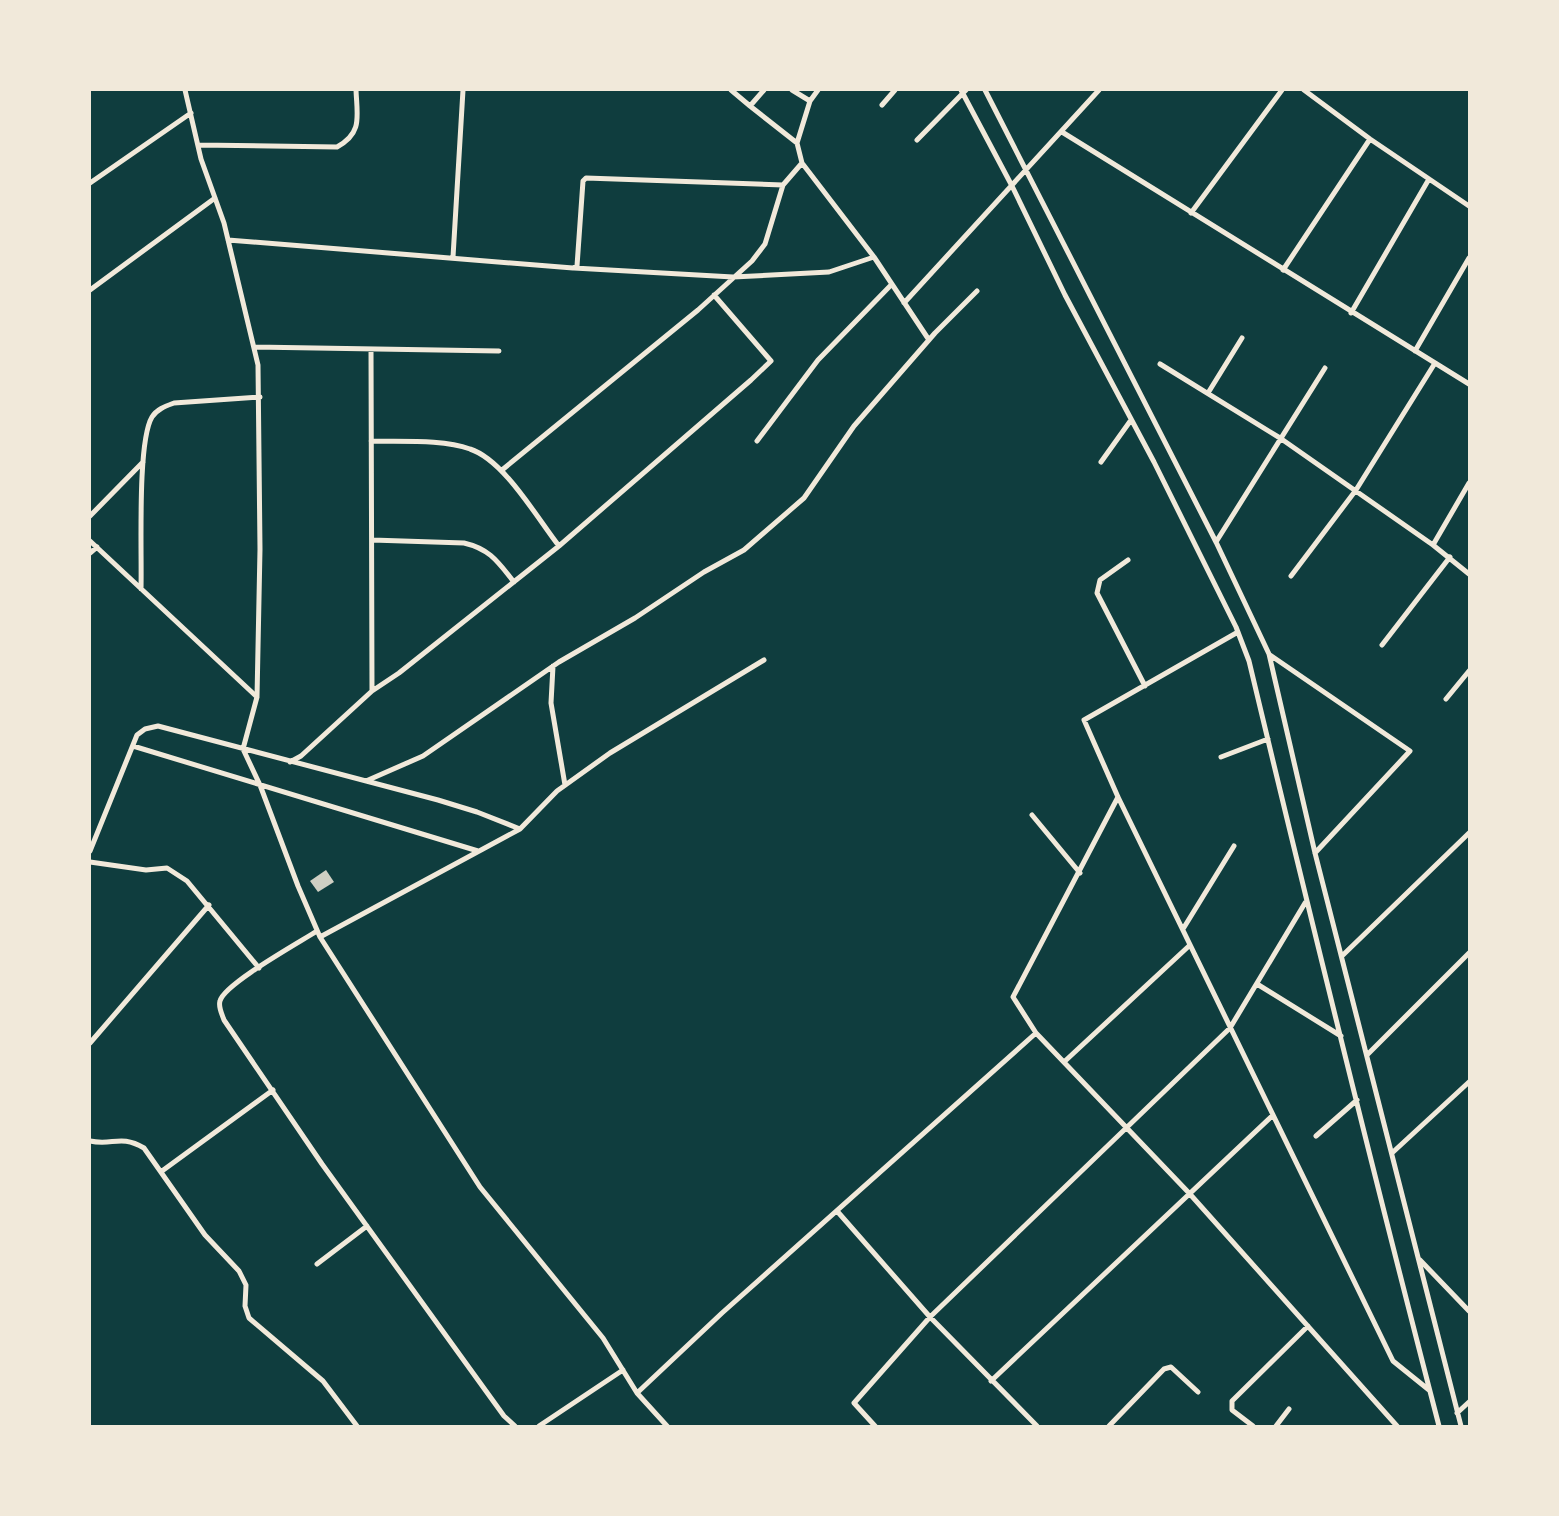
<svg xmlns="http://www.w3.org/2000/svg" width="1559" height="1516" font-family="'PT Serif',serif">
<style>
.building{fill:#cfcfc3}
.lines{fill:none;stroke-linecap:round;stroke-linejoin:round}
.minor{stroke:#f1e9da;stroke-width:5}
</style>
<rect width="100%" height="100%" fill="#0f3d3e"/>
<path class="building" d="M326,870L334,882L318,892L310,881Z"/>
<g class="lines">
<path class="minor" d="M185,90L201,159L224,223L258,365L260,549L257,697L243,749L260,785L298,886L320,937L480,1187L603,1338L637,1393L667,1426
M731,90L750,106L764,90
M792,90L810,101
M961,90L1012,186L1065,295L1154,462L1236,627L1249,661C1310,916 1373,1172 1439,1426
M985,90L1216,542L1269,654L1315,853L1461,1426
M1304,90L1370,139L1469,206
M882,105L895,90
M750,106L797,143L810,101L818,90
M1062,132L1469,384
M917,140L966,90
M797,143L802,163L874,257L929,340
M198,145L337,147C363,133 357,116 356,90
M90,183L191,113
M1191,213L1282,90
M228,240L573,268L577,266L583,181L586,178L783,185L802,163
M453,257L463,90
M574,268L733,277L829,272L874,257
M1283,270L1370,139
M90,290L215,198
M904,303L1099,90
M1351,313L1429,179
M254,347L499,351
M371,349L372,691
M1415,351L1469,258
M1160,364L1280,438L1433,545L1469,574
M1208,393L1242,338
M371,441C401,442 442,439 470,449C504,460 537,518 559,546
M757,441L818,360L892,284
M1101,462L1131,420
M502,470L698,310L752,261L765,244L783,185
M90,516L143,462
M372,540L464,543C490,549 498,562 514,582
M90,541L257,697
M1216,542L1325,368
M1433,545L1469,483
M90,553L97,547
M1128,560L1100,580L1097,593L1145,686
M1291,576L1356,490L1435,363
M141,589C142,554 137,442 152,417C157,409 166,406 174,403L260,397
M1238,632L1084,720L1118,797L1393,1361L1429,1390
M1382,645L1450,557
M1270,655L1410,751L1315,853
M553,666L551,703L565,785
M1446,699L1469,671
M133,746L478,851
M1221,757L1268,739
M290,762L301,756L372,691L399,673L559,546L751,380L771,361L714,295
M366,781L423,756L559,662L635,618L704,572L744,550L804,498L854,426L935,333L977,291
M1118,797L1013,997L1036,1033L1189,1193L1397,1426
M1032,815L1080,873
M90,851L137,735L145,729L158,726L438,800L477,812L520,829L557,791L610,753L764,660
M90,862L146,870L167,868L187,881L259,968
M1183,929L1234,846
M317,931C300,942 224,984 220,1001C218,1007 222,1014 224,1020L322,1164L504,1416L515,1426
M320,937L520,829
M1343,955L1469,833
M1257,984L1341,1036
M90,1043L209,905
M1367,1055L1469,953
M1064,1062L1190,945
M1316,1136L1357,1100
M90,1141C113,1146 120,1134 144,1148L205,1235L239,1271L246,1285L245,1306L249,1318L323,1381L357,1426
M1392,1153L1469,1082
M162,1171L273,1090
M837,1211L930,1317L1037,1426
M1420,1260L1469,1311
M317,1264L367,1226
M991,1381L1273,1115
M637,1393L722,1313L1036,1033
M1457,1413L1469,1402
M539,1426L623,1370
M875,1426L854,1403L930,1317L1230,1028L1305,903
M1109,1426L1164,1369L1171,1367L1198,1392
M1253,1426L1232,1410V1401L1308,1326
M1276,1426L1289,1409"/>
</g>
<rect width="1559" height="1516" fill="none" stroke="#f1e9da" stroke-width="182"/>
</svg>
